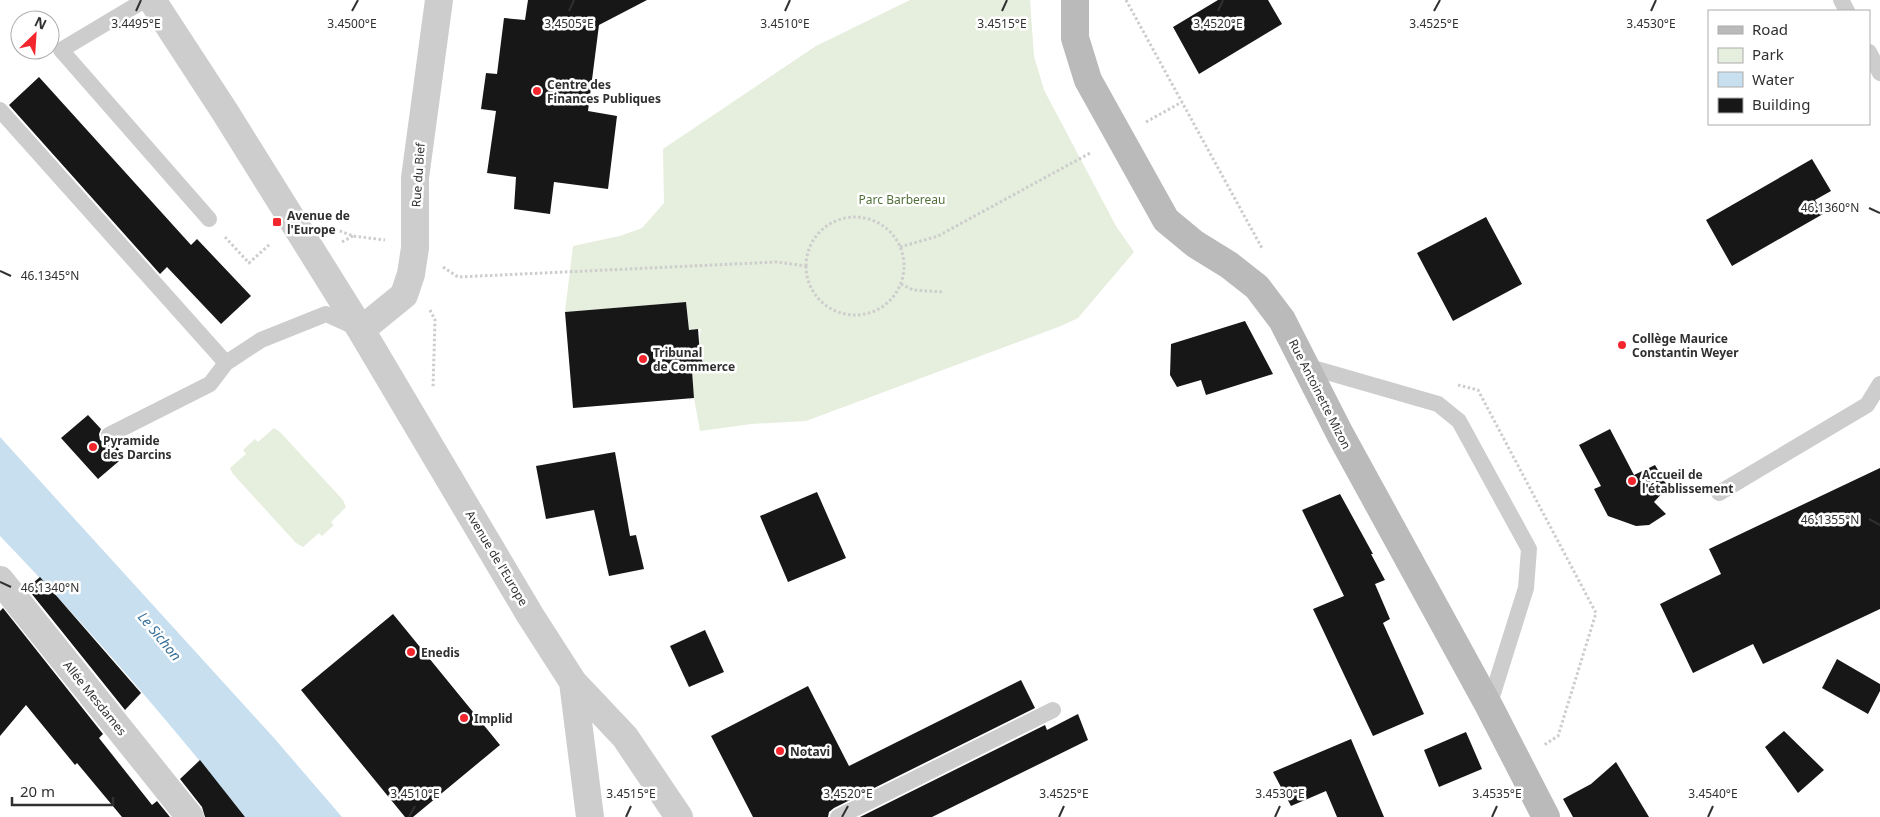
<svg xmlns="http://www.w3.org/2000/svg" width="1880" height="817" font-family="'Noto Sans',sans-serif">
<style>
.green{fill:#e6eedd}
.water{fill:#c8dfef}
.building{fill:#171717}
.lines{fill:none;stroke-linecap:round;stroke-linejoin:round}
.path{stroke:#cdcdcd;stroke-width:3;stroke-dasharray:2.5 2.5;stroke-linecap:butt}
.lane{stroke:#cdcdcd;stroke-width:16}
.street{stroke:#cdcdcd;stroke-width:28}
.secondary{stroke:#bababa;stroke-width:28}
.ticks{fill:none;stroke:#303030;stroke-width:2}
.poi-dot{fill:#f3262d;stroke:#fff;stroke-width:2}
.labels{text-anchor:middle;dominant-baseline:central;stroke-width:5;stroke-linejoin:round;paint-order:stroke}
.poi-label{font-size:12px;font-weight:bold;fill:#303030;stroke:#fff;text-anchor:start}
.street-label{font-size:12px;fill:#303030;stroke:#fff}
.park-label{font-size:12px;fill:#517039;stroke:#fff}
.water-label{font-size:14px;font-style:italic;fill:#37709a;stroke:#fff}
.ticks-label{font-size:12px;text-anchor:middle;fill:#303030;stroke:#fff;stroke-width:5;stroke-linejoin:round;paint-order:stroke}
</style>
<rect width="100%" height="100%" fill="#fff"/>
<path class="green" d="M910,0H1030L1034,56L1044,90L1116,226L1134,252L1078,318L1061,326L806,421L751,424L700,431L694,398L692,371L707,369C699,356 698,344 701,329L689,330L686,302L565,312L573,246L620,236L642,228L664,203L663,149L816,46Z
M274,428L280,432L343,500L346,507L331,522L334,525L322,536L319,533L303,547L296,543L233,474L230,468L246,454L243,450L255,439L258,442Z"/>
<path class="water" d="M0,437L274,738L342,817H245C168,720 86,625 0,536Z"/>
<path class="building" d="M528,0H647L599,25L588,111L617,116L608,189L554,182L550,214L514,209L516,177L487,173L496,111L481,109L486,73L497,74L504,18L525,20Z
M1218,0H1268L1282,24L1199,74L1173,27Z
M39,77L191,245L197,239L251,296L221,324L167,267L160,274L9,105Z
M1812,159L1831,191L1815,200L1823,214L1732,266L1706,220Z
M1486,217L1522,284L1453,321L1417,253Z
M686,302L689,330L698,329L700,355L706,370L692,371L694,398L573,408L565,312Z
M1245,321L1273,374L1206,395L1201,380L1177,387L1170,375L1171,344Z
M88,415L101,429L99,434L100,440L108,445L114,444L125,456L98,479L61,438Z
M1610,429L1634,475L1655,465L1668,487L1654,502L1666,514L1649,525L1636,526L1608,516L1594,489L1601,486L1579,445Z
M615,452L630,536L636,535L644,569L609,576L594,510L546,519L536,466Z
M1880,468V609L1763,664L1753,644L1693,673L1660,604L1721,574L1709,549Z
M817,492L846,558L788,582L760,516Z
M1340,494L1373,554H1371L1385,580L1375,584L1390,619L1383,623L1424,714L1373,736L1313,609L1344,596L1302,510Z
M40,577L141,693L125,710L27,588Z
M3,608L103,734L99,738L152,805L157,801L170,817H122L77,763L75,765L26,705L0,736V611Z
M393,614L500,745L413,817H405L301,690Z
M705,630L724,672L689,687L670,646Z
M1837,659L1880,684V691L1868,714L1822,688Z
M1021,680L1035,708L834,808L829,812L828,817H753L711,736L808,686L849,766Z
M1078,714L1088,740L932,817H860L1045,725L1047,730Z
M1784,731L1824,770L1798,793L1765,747Z
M1466,732L1482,769L1439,787L1424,750Z
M1351,739L1384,817H1337L1326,791L1291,806L1273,772Z
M200,760L245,817H205L202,807L180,779Z
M1616,762L1649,817H1573L1563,799L1591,784Z"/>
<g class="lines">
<path class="path" d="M1126,0L1263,250
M1146,122L1182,102
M806 266a49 49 0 1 1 98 0a49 49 0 1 1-98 0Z
M335,229L353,236L385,240
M225,237L249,263L270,244
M342,242L353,236
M900,247L938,236L1092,152
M443,267L458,277L777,262L805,266
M901,284L913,290L944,292
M430,310L435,320L433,388
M1458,385L1478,390L1596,613L1558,736L1544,745"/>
<path class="lane" d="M145,0L61,50L209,219
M1841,0L1847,11
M1869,52L1880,73
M0,110L226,363
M1306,366L1438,404L1459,421L1529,549L1526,588L1489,706
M109,435L210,384L226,363L261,340L326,314L357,328
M1719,493L1867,405L1880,384
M838,817L1053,710"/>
<path class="street" d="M152,0L225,112L361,330L530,615L573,682L625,737L679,817
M361,330L404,295L411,274L415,248V178L439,0
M0,580L190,817
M573,682L590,817"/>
<path class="secondary" d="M1075,0V38L1088,80L1166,220L1195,244L1229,265L1257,287L1282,320L1340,434L1489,706L1546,817"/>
</g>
<path class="ticks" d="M136,11L141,0M352,11L358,0M569,11L574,0M785,11L790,0M1002,11L1007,0M1218,11L1223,0M1434,11L1440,0M1651,11L1656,0M1869,208L1880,213M0,271L11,276M1869,519L1880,525M0,582L11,587M409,817L415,806M626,817L631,806M842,817L848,806M1059,817L1064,806M1275,817L1280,806M1492,817L1497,806M1708,817L1713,806"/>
<g class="poi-dot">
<circle cx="537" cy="91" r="5"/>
<rect x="272" y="217" width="10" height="10" rx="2.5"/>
<circle cx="1622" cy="345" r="5"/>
<circle cx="643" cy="359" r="5"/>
<circle cx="93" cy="447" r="5"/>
<circle cx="1632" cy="481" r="5"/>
<circle cx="411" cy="652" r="5"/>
<circle cx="464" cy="718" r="5"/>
<circle cx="780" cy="751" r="5"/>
</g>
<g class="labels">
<g class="poi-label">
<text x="547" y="84">Centre des<tspan x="547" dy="14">Finances Publiques</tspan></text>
<text x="287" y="215">Avenue de<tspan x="287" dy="14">l'Europe</tspan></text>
<text x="1632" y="338">Collège Maurice<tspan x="1632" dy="14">Constantin Weyer</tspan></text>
<text x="653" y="352">Tribunal<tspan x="653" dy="14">de Commerce</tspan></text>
<text x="103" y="440">Pyramide<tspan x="103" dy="14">des Darcins</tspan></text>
<text x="1642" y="474">Accueil de<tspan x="1642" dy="14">l'établissement</tspan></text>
<text x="421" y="652">Enedis</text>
<text x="474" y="718">Implid</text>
<text x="790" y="751">Notavi</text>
</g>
<g class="street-label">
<text transform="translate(418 175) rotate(-86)">Rue du Bief</text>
<text transform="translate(1320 394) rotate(63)">Rue Antoinette Mizon</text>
<text transform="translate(497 558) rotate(59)">Avenue de l'Europe</text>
<text transform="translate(95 698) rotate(51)">Allée Mesdames</text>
</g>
<g class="park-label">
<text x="902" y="199">Parc Barbereau</text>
</g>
<g class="water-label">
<text transform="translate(160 636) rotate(50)">Le Sichon</text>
</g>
</g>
<g class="ticks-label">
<text x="136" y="28">3.4495°E</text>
<text x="352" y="28">3.4500°E</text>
<text x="569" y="28">3.4505°E</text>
<text x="785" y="28">3.4510°E</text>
<text x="1002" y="28">3.4515°E</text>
<text x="1218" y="28">3.4520°E</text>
<text x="1434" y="28">3.4525°E</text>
<text x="1651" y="28">3.4530°E</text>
<text x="1830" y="212">46.1360°N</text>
<text x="50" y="280">46.1345°N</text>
<text x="1830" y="524">46.1355°N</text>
<text x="50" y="592">46.1340°N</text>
<text x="415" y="798">3.4510°E</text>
<text x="631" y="798">3.4515°E</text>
<text x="848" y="798">3.4520°E</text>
<text x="1064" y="798">3.4525°E</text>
<text x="1280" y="798">3.4530°E</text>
<text x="1497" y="798">3.4535°E</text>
<text x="1713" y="798">3.4540°E</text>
</g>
<rect x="1708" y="10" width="162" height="115" fill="#ffffff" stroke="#acacac"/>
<rect x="1718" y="26" width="25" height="8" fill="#bababa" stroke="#acacac"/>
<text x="1752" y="35" font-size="15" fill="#303030">Road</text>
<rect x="1718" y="48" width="25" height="15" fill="#e6eedd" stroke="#acacac"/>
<text x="1752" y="60" font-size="15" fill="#303030">Park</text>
<rect x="1718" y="72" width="25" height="15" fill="#c8dfef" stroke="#acacac"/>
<text x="1752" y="85" font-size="15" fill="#303030">Water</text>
<rect x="1718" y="98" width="25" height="15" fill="#171717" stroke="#acacac"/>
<text x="1752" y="110" font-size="15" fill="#303030">Building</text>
<g transform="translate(35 35) rotate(25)"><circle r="24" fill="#ffffff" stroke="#acacac"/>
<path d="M0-4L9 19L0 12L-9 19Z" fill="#f3262d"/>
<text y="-8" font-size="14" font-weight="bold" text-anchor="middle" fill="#303030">N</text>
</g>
<path d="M12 797v8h101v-8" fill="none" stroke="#303030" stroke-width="2.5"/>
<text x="20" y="797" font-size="15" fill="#303030" stroke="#ffffff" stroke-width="4" paint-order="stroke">20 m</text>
</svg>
